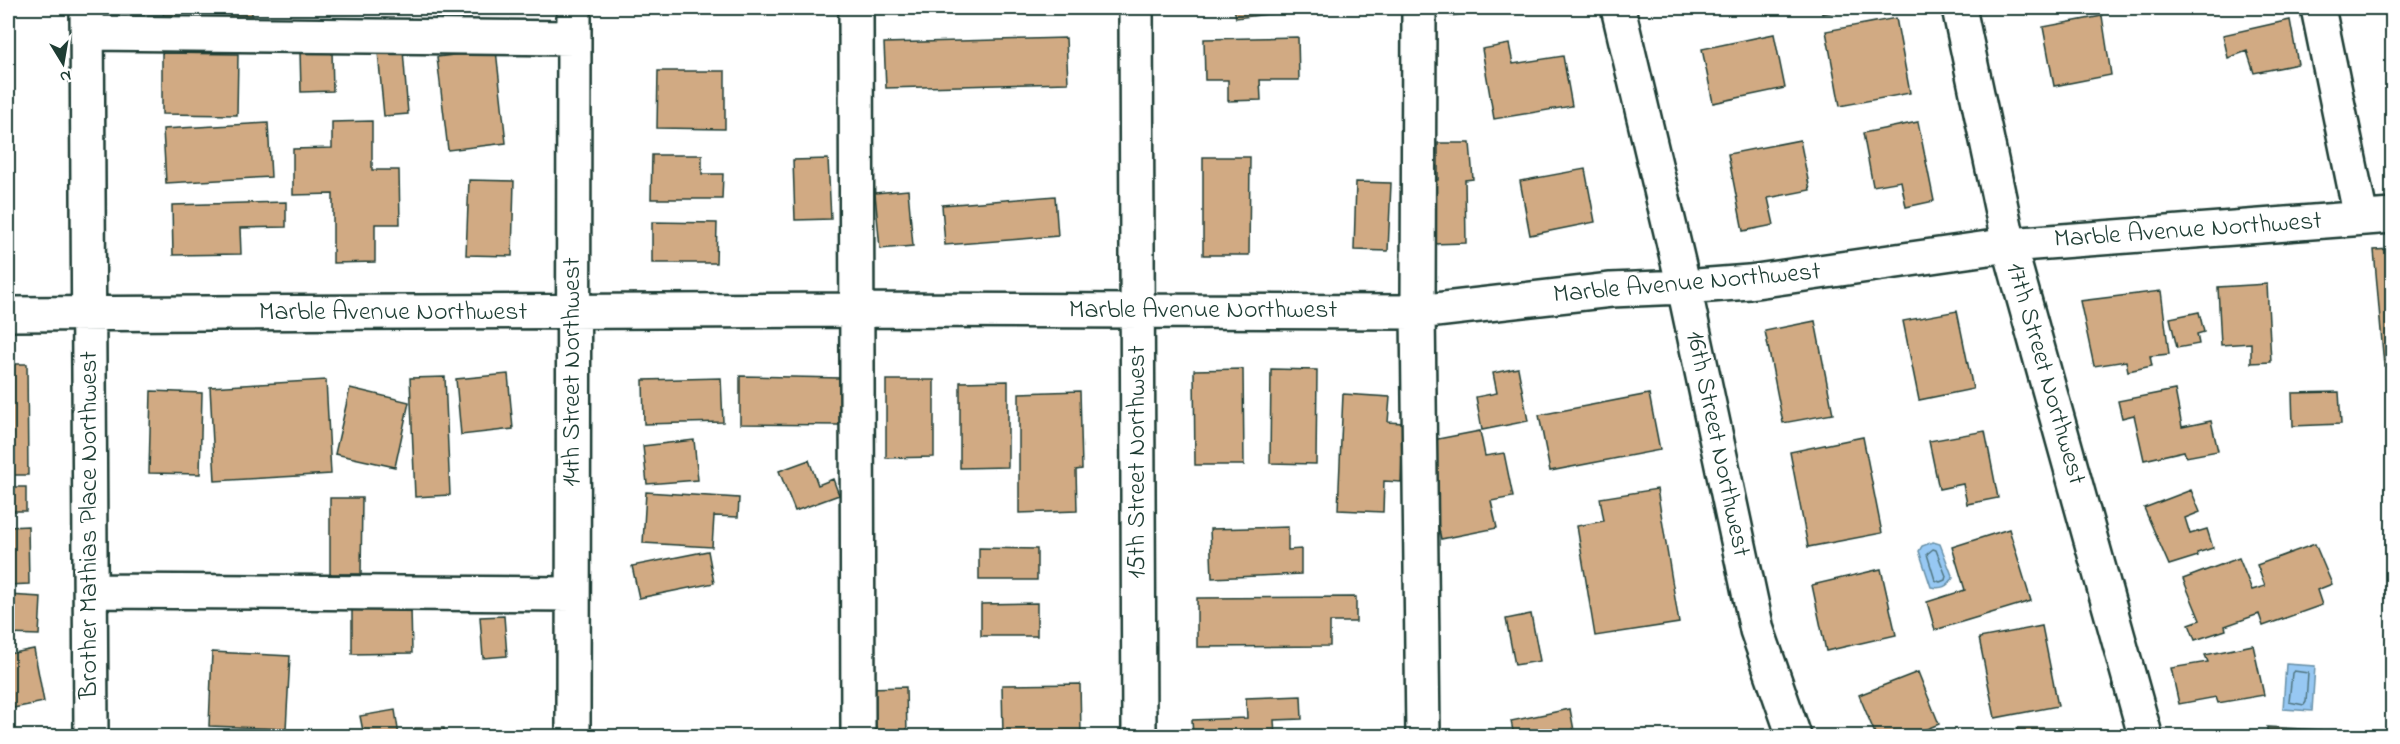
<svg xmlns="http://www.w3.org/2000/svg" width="2400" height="744" font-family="'Indie Flower',sans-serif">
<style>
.water{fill:#97c8f3;stroke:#6790a7;stroke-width:1.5}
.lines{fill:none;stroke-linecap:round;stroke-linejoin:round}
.shore{stroke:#4f7580;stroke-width:1.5}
.building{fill:#d1aa83;stroke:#1f3d34;stroke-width:1.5}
.minor-casing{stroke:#1f3d34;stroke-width:38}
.minor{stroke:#fff;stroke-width:33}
.labels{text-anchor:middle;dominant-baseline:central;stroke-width:4.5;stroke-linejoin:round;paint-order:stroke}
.street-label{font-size:26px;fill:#1f3d34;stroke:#fff}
</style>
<rect width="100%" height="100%" fill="#fff"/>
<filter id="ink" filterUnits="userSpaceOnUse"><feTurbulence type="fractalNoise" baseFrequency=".0167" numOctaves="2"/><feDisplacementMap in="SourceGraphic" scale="12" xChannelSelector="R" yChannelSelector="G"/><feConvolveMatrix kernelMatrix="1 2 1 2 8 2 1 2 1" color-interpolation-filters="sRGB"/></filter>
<g filter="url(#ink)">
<path class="water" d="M1933,542L1940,544L1953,578C1947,587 1942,589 1931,587L1919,551L1922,546Z
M2286,664L2315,666L2312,711L2283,709Z"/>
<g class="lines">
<path class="shore" d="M1933,549L1936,550L1946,576L1945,580L1940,582L1935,580L1927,554Z
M2294,671L2308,673L2306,702L2304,705L2289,702L2292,673Z"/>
</g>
<path class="building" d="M164,8H252V19L163,18Z
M432,8H509V9L432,15Z
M656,8H737L657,12Z
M986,8H1038L986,11Z
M1234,8H1285L1286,12L1236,18Z
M1449,8H1495L1451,16Z
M1733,8H1758L1734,12Z
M1821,8H1856L1822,14Z
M2102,16L2111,75L2054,86L2043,27Z
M1896,18L1910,93L1840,106L1826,31Z
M2290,20L2298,64L2254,73L2247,51L2228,58L2223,35Z
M1774,34L1785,88L1713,103L1702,49Z
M1298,37L1299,80H1260L1261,100L1228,101V80H1205L1204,39Z
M1066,38L1068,83L886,88L884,43Z
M1509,44L1513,64L1563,56L1572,106L1494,119L1482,49Z
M332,50L333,91L301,92L300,51Z
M403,50L408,114L384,116L378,52Z
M496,50L506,143L448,150L437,57Z
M162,53L238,54L237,115L162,114Z
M658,71H725V129L657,128Z
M372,121V170H399L400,224H375V262L333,263V194L293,195V149L332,148V122Z
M1918,122L1934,201L1906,207L1901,181L1873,186L1863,133Z
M268,123L271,177L166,183L163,129Z
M1800,140L1810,190L1768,198L1774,225L1743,231L1728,154Z
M1438,143H1470L1473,179L1465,180L1466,243L1432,244L1431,179L1438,180Z
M8,145H10L12,188H8Z
M652,155H702V174H723L722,199H651Z
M1203,157H1250L1249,255H1203Z
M828,159L831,219L795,220L793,160Z
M1585,169L1595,222L1530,235L1520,181Z
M469,180L514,181L512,256L466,255Z
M1356,182L1391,183L1388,251L1354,250Z
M908,190L913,246L880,249L875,193Z
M1055,196L1058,236L945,245L942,205Z
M286,202V227L240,228L241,254L173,255L172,205Z
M652,222L717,223L716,263H652Z
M2392,249V365L2384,366L2374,250Z
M2267,284L2271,362L2251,363V343L2221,345L2218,287Z
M2161,291L2169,354L2150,356L2152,366L2128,371L2126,361L2094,366L2080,301Z
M1957,311L1973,389L1919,400L1903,321Z
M2199,312L2204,332L2197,334L2199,344L2177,348L2170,318Z
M1815,321L1833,414L1783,423L1765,331Z
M8,364H27L28,475H8Z
M1518,368L1528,421L1482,430L1476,397L1497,393L1493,373Z
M1243,369L1244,465H1195L1194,370Z
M1271,369L1317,370L1316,464L1270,463Z
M508,374L513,429L461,435L456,379Z
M740,376L841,378L840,425L740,424Z
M445,377L450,495L415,497L410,378Z
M721,378L723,422L644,424L643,380Z
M326,380L331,474L215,481L210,387Z
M886,380H934V457L886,458Z
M1008,381V467L960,468V382Z
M350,388L409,402L395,467L335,454Z
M2175,390L2182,427L2211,421L2218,451L2186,457L2184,451L2144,460L2134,415L2122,418L2118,401Z
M151,391L202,393L200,474L149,473Z
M1080,391L1082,469L1076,470L1077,511L1019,513V393Z
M2339,392L2341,424L2293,426L2292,393Z
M1343,394L1390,397L1388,422L1403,423L1401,482L1384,481L1383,512L1338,510Z
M1649,394L1660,450L1550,471L1539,415Z
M1480,431L1485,456L1504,453L1513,497L1491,501L1497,528L1441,539L1422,442Z
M1985,431L1998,498L1967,504L1963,484L1939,489L1929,441Z
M1863,437L1882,533L1808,547L1790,452Z
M694,440L698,480L647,484L643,446Z
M809,460L818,485L833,479L839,495L795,511L779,471Z
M8,487H26V511H8Z
M1657,489L1679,623L1595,636L1577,526L1604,521L1600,498Z
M2191,490L2200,512L2185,518L2190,534L2207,529L2213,548L2197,553L2198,556L2169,565L2144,508Z
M646,492L739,498L738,517L714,516L712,547L643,543Z
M330,498H362L361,574H330Z
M28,526L29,584L8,585V527Z
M1288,527V550L1301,549V574L1212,578L1210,529Z
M2009,529L2031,601L1935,630L1927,602L1965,590L1952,547Z
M2315,544L2332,584L2317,590L2322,605L2263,626L2259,614L2225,626L2226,630L2195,640L2189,624L2200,620L2183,579L2239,558L2252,590L2265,586L2257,565Z
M979,548L1037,549V580H979Z
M708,551L714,583L639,598L632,566Z
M1881,569L1896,635L1826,651L1812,585Z
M8,595L41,597L39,635L8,634Z
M1356,597V622H1330V646L1197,647V598Z
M1037,603V636H981V604Z
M411,608L412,653L352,654V609Z
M1531,614L1540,661L1515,665L1506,619Z
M504,616L507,656L483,658L480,617Z
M2042,626L2058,706L1995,718L1979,638Z
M2253,645L2264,695L2218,703L2216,697L2179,704L2171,668L2208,662L2205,655Z
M34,649L44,702L8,709V654Z
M212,652L290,656L286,729L209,726Z
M1918,672L1939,724L1909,736H1876L1859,695Z
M1080,684L1081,735L1003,736L1002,685Z
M906,687L907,736H868V688Z
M1301,696L1302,719L1274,720L1275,736H1193L1192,720L1247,718L1246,698Z
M1570,709L1575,736H1514L1511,721Z
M395,710L399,736H364L360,716Z
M2267,727L2321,730V736H2256H2267Z
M415,728H444V736H415Z
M2017,728H2072V736H2017Z"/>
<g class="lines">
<g class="minor-casing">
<path id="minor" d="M87,8L91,736
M856,8L858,736
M1136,8L1139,736
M1419,8L1418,312L1423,736
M1618,8L1684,287L1757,630L1794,736
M1959,8L2009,245L2144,731L2143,736
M2318,8L2361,218
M88,33L574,38
M8,314L856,310L1418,312L1611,290L1684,287L1749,282L2009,245L2392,216
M91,591L573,594
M573,736L574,8"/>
</g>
<use href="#minor" class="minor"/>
</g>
</g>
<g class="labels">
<g class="street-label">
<text transform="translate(2188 231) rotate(-4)">Marble Avenue Northwest</text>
<text transform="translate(1687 284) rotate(-5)">Marble Avenue Northwest</text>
<text x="1203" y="311">Marble Avenue Northwest</text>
<text x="393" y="313">Marble Avenue Northwest</text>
<text transform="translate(573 372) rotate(-90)">14th Street Northwest</text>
<text transform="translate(2045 374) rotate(74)">17th Street Northwest</text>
<text transform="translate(1717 444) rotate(78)">16th Street Northwest</text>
<text transform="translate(1138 462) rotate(-90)">15th Street Northwest</text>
<text transform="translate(90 525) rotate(-90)">Brother Mathias Place Northwest</text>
</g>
</g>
<rect width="2400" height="744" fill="none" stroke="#fff" stroke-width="30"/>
<rect x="15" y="15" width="2370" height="714" fill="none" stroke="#1f3d34" stroke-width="2" filter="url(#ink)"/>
<g transform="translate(63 63) rotate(169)" stroke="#ffffff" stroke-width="4.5" paint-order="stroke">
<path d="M0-4.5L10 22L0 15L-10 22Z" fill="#1f3d34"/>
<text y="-9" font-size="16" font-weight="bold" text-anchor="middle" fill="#1f3d34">N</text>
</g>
</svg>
